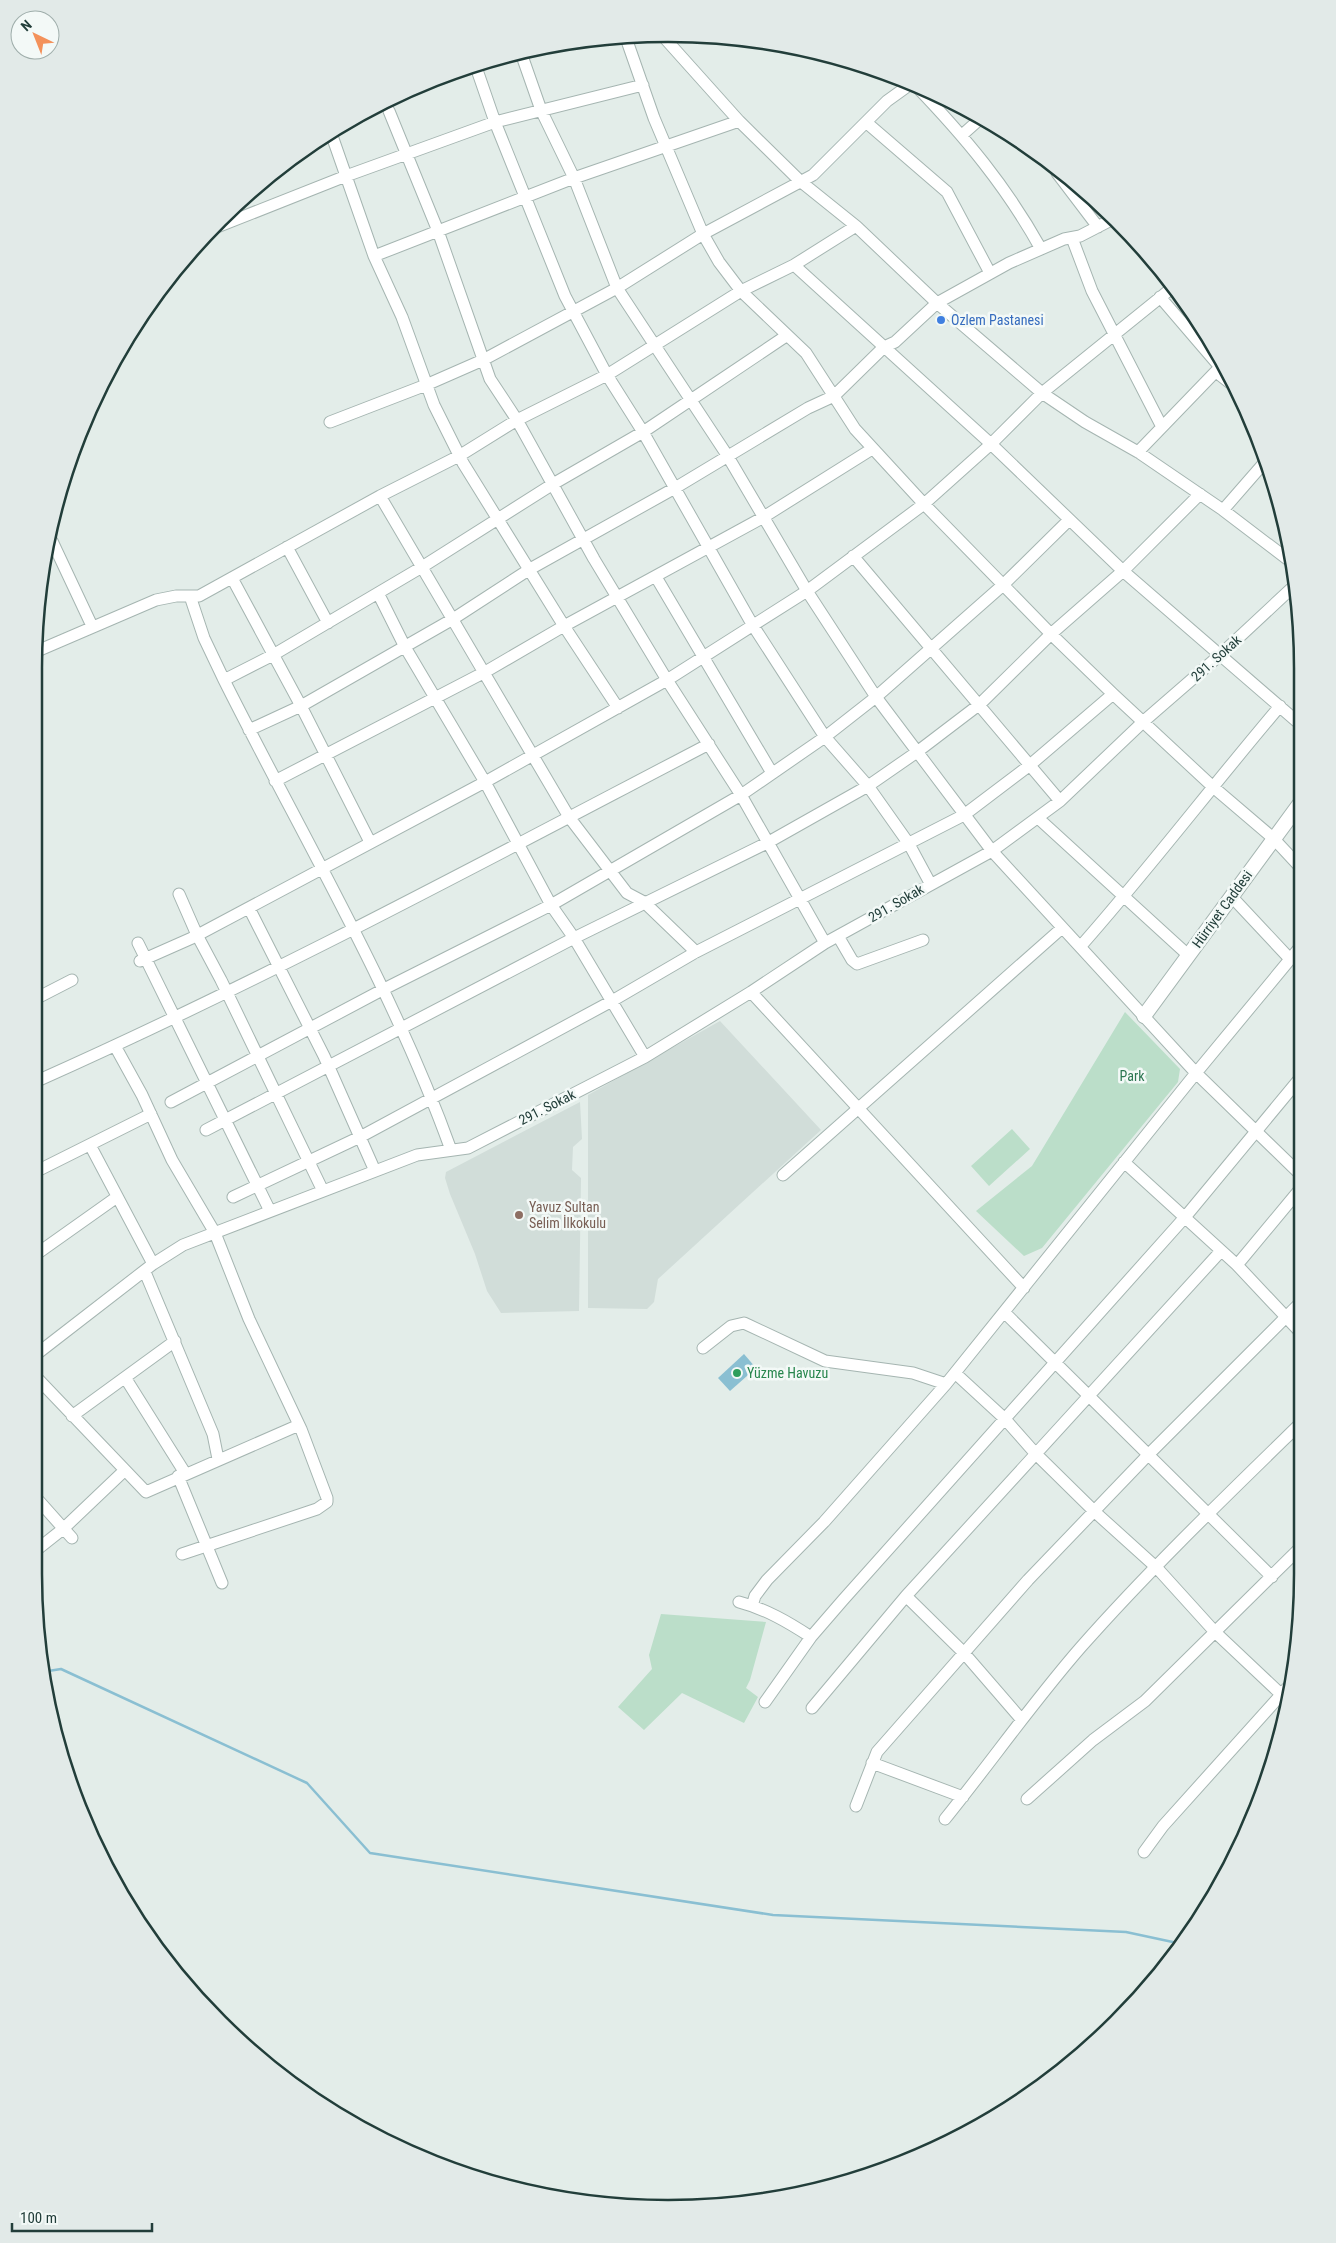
<svg xmlns="http://www.w3.org/2000/svg" width="1336" height="2243" font-family="'Roboto Condensed',sans-serif">
<style>
.built{fill:#d1ddd9}
.green{fill:#bbdec9}
.water{fill:#8abfd2}
.lines{fill:none;stroke-linecap:round;stroke-linejoin:round}
.stream{stroke:#8abfd2;stroke-width:2.5}
.minor-casing{stroke:#a5b5b1;stroke-width:13}
.tertiary-casing{stroke:#a5b5b1;stroke-width:16}
.minor{stroke:#fff;stroke-width:11}
.tertiary{stroke:#fff;stroke-width:14}
.shop-dot{fill:#3f7fe0;stroke:#f3f9f7;stroke-width:2}
.education-dot{fill:#8d6e63;stroke:#f3f9f7;stroke-width:2}
.leisure-dot{fill:#2e9e5b;stroke:#f3f9f7;stroke-width:2}
.labels{text-anchor:middle;dominant-baseline:central;stroke-width:5;stroke-linejoin:round;paint-order:stroke}
.shop-label{font-size:14px;fill:#366cbe;stroke:#f3f9f7;text-anchor:start}
.street-label{font-size:14px;fill:#223e3a;stroke:#f3f9f7}
.park-label{font-size:14px;fill:#2c7651;stroke:#f3f9f7}
.education-label{font-size:14px;fill:#785e54;stroke:#f3f9f7;text-anchor:start}
.leisure-label{font-size:14px;fill:#27864d;stroke:#f3f9f7;text-anchor:start}
.rim{fill:none;stroke:#223e3a;stroke-width:2.5}
</style>
<rect width="100%" height="100%" fill="#e3ede9"/>
<path class="built" d="M720,1021L821,1130L658,1279L654,1302L647,1309L588,1308V1095Z
M580,1102L582,1139L573,1147L572,1170L581,1178L579,1311L501,1313L487,1291L475,1254L450,1194L445,1178L446,1172Z"/>
<path class="green" d="M1125,1012L1180,1069L1178,1082L1042,1248L1024,1256L976,1211L1032,1166Z
M1012,1129L1030,1149L989,1186L971,1166Z
M661,1614L766,1622L750,1680L746,1688L758,1697L744,1723L682,1693L644,1730L618,1707L652,1669L649,1655Z"/>
<path class="water" d="M744,1354L756,1368L730,1391L718,1378Z"/>
<g class="lines">
<path class="stream" d="M42,1672L61,1669L307,1783L370,1853L773,1915L1126,1932L1182,1944"/>
<g class="minor-casing">
<path id="minor" d="M661,34L739,121L800,181L856,226L937,303L1042,393L1085,422L1138,452L1223,510L1290,561
M626,38L654,118L703,234L719,262L741,291L806,353L855,429L924,504L1051,634L1113,694L1212,786L1273,838L1301,868
M521,53L541,110L574,178L617,288L727,455L807,591L876,697L992,851L1196,1073L1301,1175
M476,67L495,122L565,296L607,375L643,432L752,624L825,737L868,786L909,844L930,883
M915,85C965,137 1006,186 1041,249
M389,111L438,231L490,379L517,420L594,559L667,680L741,795L825,943
M867,123L947,192L990,273
M331,133L374,256L402,317L434,405L463,463L564,626L618,708
M962,135L980,119
M1057,173L1098,227
M212,229L346,176L495,122L643,85
M1072,238L1092,291L1162,427
M374,256L574,178L739,121
M794,265L991,444L1123,571L1301,725
M1160,297L1220,367
M1216,372L1230,383
M330,422L426,385L483,360L617,288L703,234L813,175L887,101L912,83
M1138,452L1223,364
M380,496L569,817L627,893L644,902L696,952
M1223,510L1264,463
M52,541L92,626
M287,547L328,623
M853,556L1060,801
M656,577L772,773
M232,578L301,706L370,842
M378,593L405,647L485,782L551,905L574,938L645,1057
M190,596L204,638L224,680C302,836 392,986 451,1150
M35,652L156,600L176,596H199L380,496L459,456L517,420L607,375L741,291L794,265L856,226
M224,680L273,655L422,567L553,484L643,432L786,336
M249,730L301,706L453,619L530,569L675,488L808,408L834,396L884,347L895,342L937,303L1009,263L1064,239L1080,236L1111,220
M275,781L485,672L564,626L762,518L872,449
M1038,818L1188,955
M179,894L197,935L221,980L323,1191
M1231,896L1290,959
M249,908L324,1056L375,1171
M838,936L852,960L857,964L923,940
M138,943L270,1211
M1080,947C1149,869 1212,786 1280,706
M140,961L192,938L485,782L667,680L807,591L924,504L991,444L1042,393L1172,288
M751,992L1024,1288
M37,998L72,980
M115,1046L142,1095L172,1160L215,1233L249,1319L301,1429L327,1498V1502L317,1509L182,1554
M37,1081C266,979 487,860 709,744
M171,1102L384,989L551,905L741,795L825,737L876,697L1003,585L1069,520
M206,1130L574,938L767,843L868,786L917,752L980,704L1051,634L1123,571L1200,494
M90,1145L153,1264
M1124,1162L1237,1265L1301,1333
M37,1171L151,1114
M783,1175L1062,928
M233,1197L360,1137L612,1001L696,952L964,815L1030,765L1113,694
M38,1253L117,1197
M1237,1265L1301,1188
M145,1272L213,1434L218,1459
M1004,1312L1272,1577
M703,1348L731,1326L744,1323L825,1361L913,1373L946,1384
M38,1353L153,1264L183,1245L417,1155L468,1148L645,1057L751,992L825,943L992,851L1060,801L1144,721L1220,655L1294,586
M955,1373L1005,1419L1035,1453L1095,1512L1157,1568L1215,1632L1285,1698
M38,1379L146,1492L299,1425
M126,1379L185,1473
M72,1416L175,1341
M178,1476L222,1583
M39,1501L72,1538
M39,1548L63,1529L125,1470
M906,1596L964,1653L1021,1719
M739,1602C766,1609 788,1622 811,1637
M752,1606L755,1596L767,1580L824,1522L946,1384L1196,1073L1301,946
M765,1702L811,1637L843,1600L1186,1216L1301,1077
M812,1708L906,1596L1221,1251
M872,1763L963,1797
M1027,1799L1093,1740L1145,1701L1301,1547
M856,1806L877,1752L1028,1580L1148,1455L1301,1302
M945,1819C991,1762 1033,1702 1081,1647C1150,1569 1226,1496 1301,1423
M1144,1852L1163,1826L1287,1688"/>
</g>
<g class="tertiary-casing">
<path id="tertiary" d="M1144,1016L1301,802"/>
</g>
<use href="#minor" class="minor"/>
<use href="#tertiary" class="tertiary"/>
</g>
<circle class="shop-dot" cx="941" cy="320" r="5"/>
<circle class="education-dot" cx="519" cy="1215" r="5"/>
<circle class="leisure-dot" cx="737" cy="1373" r="5"/>
<g class="labels">
<g class="shop-label">
<text x="951" y="320">Ozlem Pastanesi</text>
</g>
<g class="street-label">
<text transform="translate(1216 658) rotate(-42)">291. Sokak</text>
<text transform="translate(896 903) rotate(-30)">291. Sokak</text>
<text transform="translate(1222 909) rotate(-54)">Hürriyet Caddesi</text>
<text transform="translate(547 1107) rotate(-27)">291. Sokak</text>
</g>
<g class="park-label">
<text x="1132" y="1076">Park</text>
</g>
<g class="education-label">
<text x="529" y="1207">Yavuz Sultan<tspan x="529" dy="16">Selim İlkokulu</tspan></text>
</g>
<g class="leisure-label">
<text x="747" y="1373">Yüzme Havuzu</text>
</g>
</g>
<path d="M0 0H1336V2243H0ZM668 42H668A626 626 0 0 1 1294 668V1574A626 626 0 0 1 668 2200H668A626 626 0 0 1 42 1574V668A626 626 0 0 1 668 42Z" fill="#e2eae8" fill-rule="evenodd"/>
<path class="rim" d="M668 42H668A626 626 0 0 1 1294 668V1574A626 626 0 0 1 668 2200H668A626 626 0 0 1 42 1574V668A626 626 0 0 1 668 42Z"/>
<g transform="translate(35 35) rotate(317)"><circle r="24" fill="#f3f9f7" stroke="#9faeab"/>
<path d="M0-4L9 19L0 12L-9 19Z" fill="#f3915a"/>
<text y="-8" font-size="14" font-weight="bold" text-anchor="middle" fill="#223e3a">N</text>
</g>
<path d="M12 2223v8h140v-8" fill="none" stroke="#223e3a" stroke-width="2.5"/>
<text x="20" y="2223" font-size="15" fill="#223e3a" stroke="#f3f9f7" stroke-width="4" paint-order="stroke">100 m</text>
</svg>
